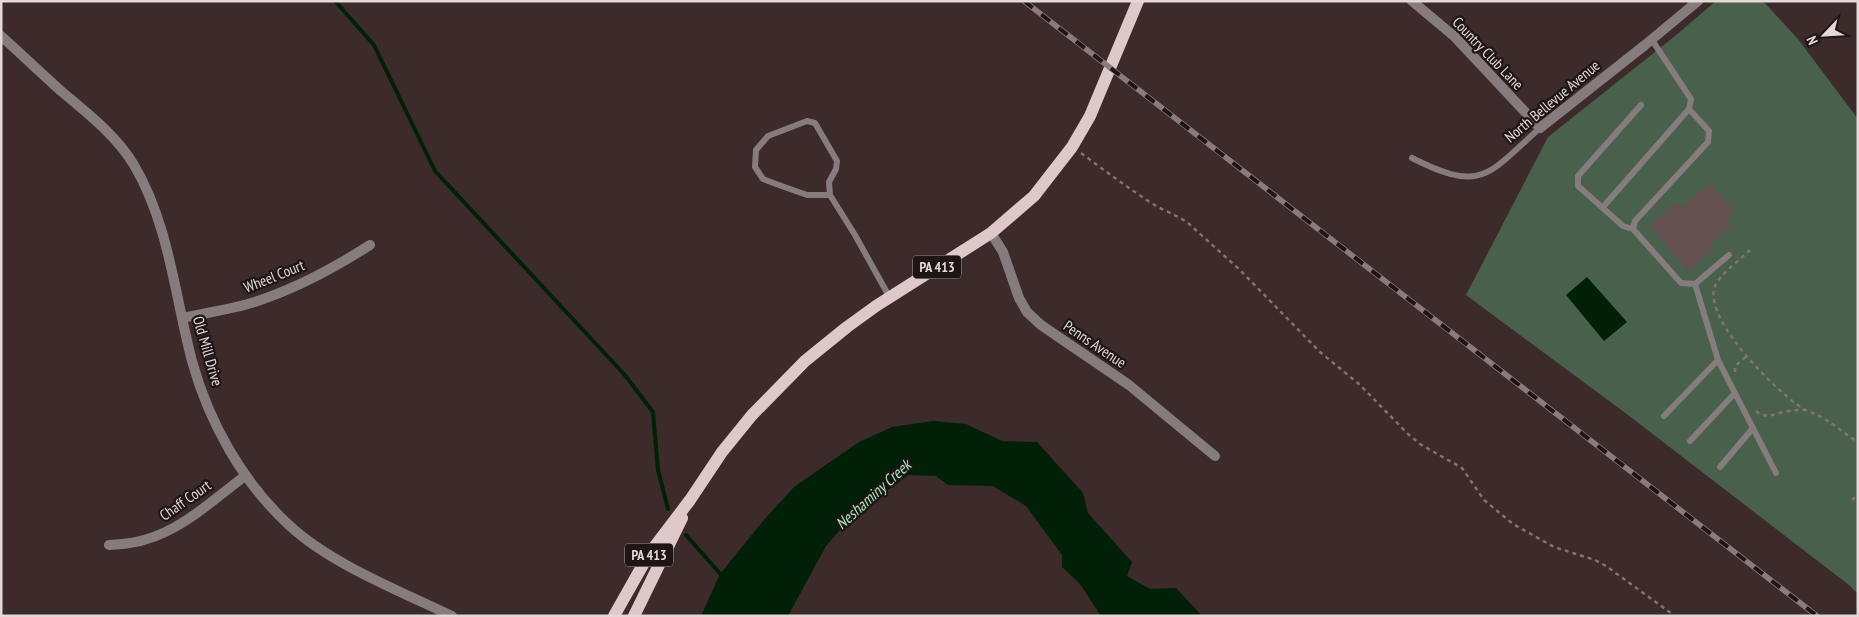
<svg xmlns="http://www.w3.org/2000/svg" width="1859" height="617" font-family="'PT Sans Narrow',sans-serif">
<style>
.green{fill:#48604c}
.water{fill:#002008}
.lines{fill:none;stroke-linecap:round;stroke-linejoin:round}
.stream{stroke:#002008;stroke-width:4}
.building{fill:#644f51}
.path{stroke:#827273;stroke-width:2.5;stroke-dasharray:4 4;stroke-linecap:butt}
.service{stroke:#867c7d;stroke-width:6}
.minor{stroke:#867c7d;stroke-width:10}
.primary{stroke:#dec8ca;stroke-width:12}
.rail-casing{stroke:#8b7b7c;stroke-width:5.5}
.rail{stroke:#1e1516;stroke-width:4;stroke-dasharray:11;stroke-linecap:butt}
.labels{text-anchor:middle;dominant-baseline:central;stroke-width:4.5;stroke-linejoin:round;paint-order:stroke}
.shield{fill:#1e1516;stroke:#a99e9e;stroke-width:1}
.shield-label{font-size:14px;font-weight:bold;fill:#e5d8d9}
.street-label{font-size:15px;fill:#e5d8d9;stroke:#1e1516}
.water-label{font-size:16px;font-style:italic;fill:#a9e4b4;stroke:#1e1516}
</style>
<rect width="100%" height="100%" fill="#3d2a2b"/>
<path class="green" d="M1716,1H1763L1798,39L1858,119V594L1849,585L1628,415L1466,295L1548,137L1675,36Z"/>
<path class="water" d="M1587,277L1627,322L1604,341L1566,295Z
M933,421L966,424L1002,441L1037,442L1083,493L1088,513L1132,562L1127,576L1150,589L1176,588L1202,616H1101L1080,584L1062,567V555L1026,506L993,486L948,485L936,476L908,475L893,487L864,502L826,546L788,616H701L720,574L763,521L794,487L859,442L892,427Z"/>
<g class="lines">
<path class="stream" d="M335,1L374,45L435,171L624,374L653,412L658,470L668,509
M686,535L723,577"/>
</g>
<path class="building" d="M1710,183L1736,212L1726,220L1731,226L1710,244L1714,249L1688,271L1649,225L1676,202L1681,208Z"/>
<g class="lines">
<path class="path" d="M1081,153C1105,171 1128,188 1153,204C1164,211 1177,215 1188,223L1240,270L1320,352L1359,384L1408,434L1420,444L1462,468L1484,500L1513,524L1554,547L1595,560L1606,566L1675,616
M1750,250C1740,260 1717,276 1714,289C1706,322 1777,392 1802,408C1809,412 1816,414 1823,418C1835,425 1846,435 1858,442
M1735,372V366L1747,356
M1756,411C1766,420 1776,413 1788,411C1794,410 1799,410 1805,410
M1852,500L1858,495"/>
<path class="service" d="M1652,40L1691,99L1689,109L1709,131L1708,142L1635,221L1633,229L1681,283L1695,284L1718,360L1776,473
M1412,158C1483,194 1488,174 1540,128
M830,195H807L776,184L763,179L755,167L756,150L768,136L807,121L815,123L837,161L836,169L829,182L830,195L855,235L890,298
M1603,207L1689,109
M1633,229L1623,226L1578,186V176L1641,105
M1695,284L1729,255
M1664,416L1718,360
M1690,441L1735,393
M1720,467L1753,428"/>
<path class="minor" d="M1412,1L1455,37L1540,128L1645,45L1698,1
M1,36C21,54 41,73 61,91C87,113 116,135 134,165C169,224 175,297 192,361C209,423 243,483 290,526C331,564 402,592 452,616
M991,233L1003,252L1019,298L1027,312L1041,325L1129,385L1215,456
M183,318C204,313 227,310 248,304C292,291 331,270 370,245
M109,545C120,544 132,544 144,540C182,530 214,499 245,476"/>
<path class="primary" d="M614,616L649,554L690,500L722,452L752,415L805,361L847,327L876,306L991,233L1034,196L1072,147L1090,116L1138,1
M634,616L682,518"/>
<g class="rail-casing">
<path id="rail" d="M1024,1L1817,616"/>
</g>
<use href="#rail" class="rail"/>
</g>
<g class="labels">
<g class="shield">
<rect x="913" y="255.5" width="48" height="23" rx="4"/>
<rect x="625" y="543.5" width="48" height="23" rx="4"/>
</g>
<g class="shield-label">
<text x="937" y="267">PA 413</text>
<text x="649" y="555">PA 413</text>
</g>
<g class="street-label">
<text transform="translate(1488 53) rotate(46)">Country Club Lane</text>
<text transform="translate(1552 101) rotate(-40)">North Bellevue Avenue</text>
<text transform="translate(274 276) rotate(-22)">Wheel Court</text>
<text transform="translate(1095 344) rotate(34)">Penns Avenue</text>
<text transform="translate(208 351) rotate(74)">Old Mill Drive</text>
<text transform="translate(185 500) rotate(-35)">Chaff Court</text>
</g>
<g class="water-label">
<text transform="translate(873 494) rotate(-42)">Neshaminy Creek</text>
</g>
</g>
<rect width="1859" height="617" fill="none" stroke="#e5d8d9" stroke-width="5"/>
<g transform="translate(1824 35) rotate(245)" stroke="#1e1516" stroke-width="4" paint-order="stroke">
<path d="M0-4L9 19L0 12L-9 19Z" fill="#e5d8d9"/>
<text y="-8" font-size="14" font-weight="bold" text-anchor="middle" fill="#e5d8d9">N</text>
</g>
</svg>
